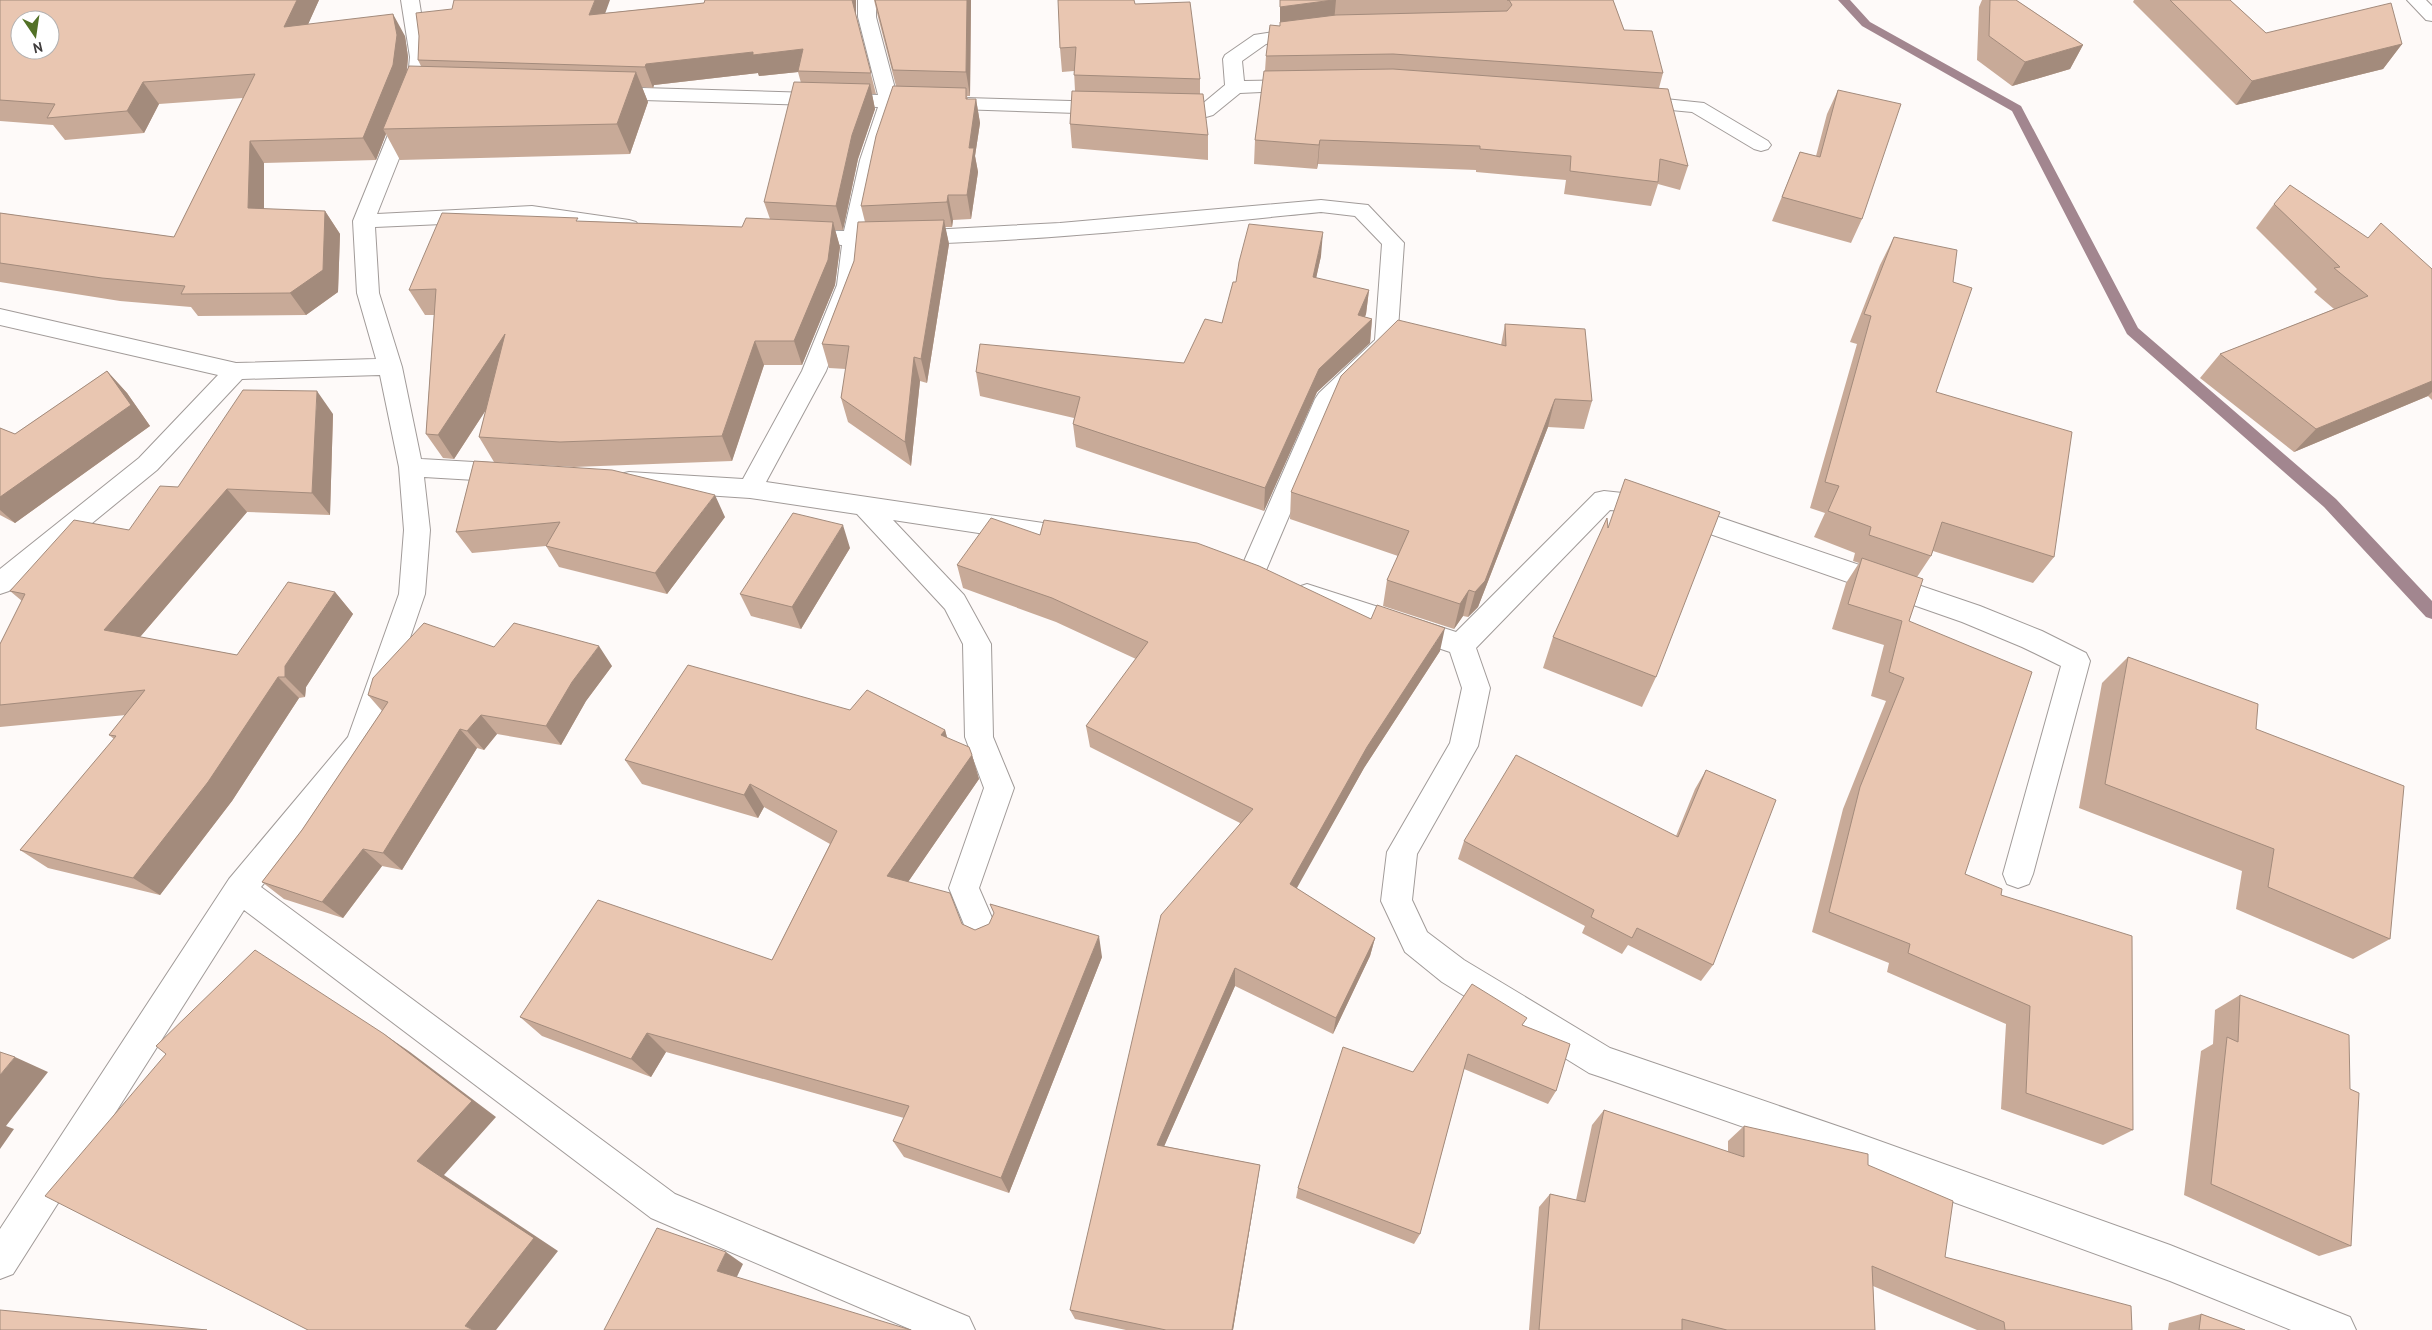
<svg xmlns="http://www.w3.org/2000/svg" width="2432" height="1330" font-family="'PT Sans',sans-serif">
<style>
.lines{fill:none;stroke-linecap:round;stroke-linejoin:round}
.stream{fill:#a2868f;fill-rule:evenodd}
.street-casing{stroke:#a19b99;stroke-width:2}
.street{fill:#fff;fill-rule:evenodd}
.wall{fill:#c8aa98}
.shaded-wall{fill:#a38b7c}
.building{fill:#e9c6b1;stroke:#a38b7c;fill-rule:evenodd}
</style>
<rect width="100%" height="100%" fill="#fefaf9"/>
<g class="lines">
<path class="stream" d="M1838,0H1850L1870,22L2021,106L2138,328L2336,499L2432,601V619L2426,617L2324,507L2127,334L2012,111L1862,26Z"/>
<g class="street-casing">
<path id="street" d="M401,0H419L428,57L427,88L377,214L532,206L629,220L636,222L640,227L636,232L629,234L532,220L375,227L379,293L402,367L421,459L509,464L518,467L521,473L518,479L509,482L424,477L430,530L425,594L374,743L370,752L261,887L675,1194L969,1317L975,1330H912L651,1218L244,910L13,1274L0,1279V1229L229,879L348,737L399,594L404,530L399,467L380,375L242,379L157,470L9,591L0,594V569L139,458L218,375L0,325V309L236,363L376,359L357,293L353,221L407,88L410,57Z
M858,0H876V17L897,96L1107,102L1114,104L1117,108L1114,112L1107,114L897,107L880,160L865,231L930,230L1060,223L1321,200L1368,205L1404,243L1397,343L1337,403L1264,575L1260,582L1251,585L1242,582L1238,575L1315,399L1319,393L1375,340L1382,244L1355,216L1321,212C1169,227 1016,244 863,245L859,285L826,371L766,482L1077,528L1086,531L1090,538L1086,545L1077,548L893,520L964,595L991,644L993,737L1014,788L979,888L999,934L994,944L983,949L972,944L949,888L984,788L965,737L963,644L945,609L857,514L750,498L629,490L620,488L617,481L620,474L629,472L743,479L802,371L837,285L842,245L791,242L788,237L791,232L799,230L844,231L860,160L878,107L608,99L601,97L598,93L601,89L608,87L878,95L858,17Z
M2407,0H2426L2432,6V21L2426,20Z
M1305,27L1311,29L1314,33L1311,37L1266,44L1242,61L1244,81L1298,80L1305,82L1308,86L1305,90L1240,93L1213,115L1206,117L1161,114L1158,110L1161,106L1201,105L1225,85L1223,59L1225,55L1254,35Z
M1636,96L1704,103L1768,141L1771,145L1768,149L1761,151L1754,149L1692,112L1629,106L1626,102L1629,98Z
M1604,491L1660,497L1980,606L2042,631L2086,653L2090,661L2033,874L2029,884L2018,888L2007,884L2003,874L2061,666L2022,647L1962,622L1650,513L1610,510L1476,648L1490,688L1478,746L1417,854L1412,900L1427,932L1464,960L1610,1048L1849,1130L2170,1245L2350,1317L2356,1330H2291L2170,1281L1849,1164L1601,1077L1589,1073L1442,982L1405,952L1381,901L1387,852L1450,743L1462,688L1450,652L1298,601L1294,594L1298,587L1307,584L1456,632L1595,493Z"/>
</g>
<use href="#street" class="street"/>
</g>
<path class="wall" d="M0,0H319L308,24L405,36L408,57L407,72L421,66L418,60L606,13L704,3L705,0H856V15L876,94H872L875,109L858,159L843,230H835L840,247L835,285L802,365H764L732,461L574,467L494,462L479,437L486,410L454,459L443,458L426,434L434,315H425L409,290L579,221L742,227L770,219L764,202L801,83L798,72L759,76L758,73L654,85L653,88L642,87L648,102L630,154L400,160L386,134L376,160L264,163V209L325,211L340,234L338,292L306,315L198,316L191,307L120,301L0,282V213L174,237L243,98L159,104L144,133L65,140L53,125L0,121Z
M874,0H971L970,96H967L968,99H976L980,123L975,156L978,172L971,219L953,220L952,227H945L949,244L927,383L920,381L911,466L848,422L841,398L846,369L829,368L822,344L854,261L865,222L861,206L896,86L878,17Z
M1280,0H1613L1624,30L1663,73L1659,88L1688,166L1680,190L1658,184L1651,206L1564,194L1566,180L1476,172V170L1318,164L1317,169L1254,164L1255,140L1265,71L1266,56L1280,26Z
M1982,0H2016L2083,45L2070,69L2012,86L1977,60L1979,7Z
M2134,0H2230L2266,33L2402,44L2383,69L2236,105L2133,2Z
M1135,4L1200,79V94L1208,135V160L1072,148L1070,124L1075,91L1074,71L1062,72L1060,48Z
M1838,90L1862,219L1851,243L1772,221L1800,152L1816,156L1827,114Z
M2274,204L2368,238L2432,269V400L2428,396L2294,452L2200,378L2220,354L2334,309L2314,292L2317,289L2256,228Z
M1894,237L1936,392L2054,557L2033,583L1933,551L1931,556L1917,577L1909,621L1965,874L2001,895L2133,1130L2103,1145L2001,1109L2006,1024L1887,972L1889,963L1812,932L1843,809L1886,701L1871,696L1884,645L1832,629L1846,583L1859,563L1853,561L1855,553L1814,537L1825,513L1810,508L1857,344L1850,342L1880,265Z
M1321,256L1316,278L1369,290L1366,314L1365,317L1372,319L1370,343L1317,392L1264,511L1076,447L1073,424L1074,418L980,396L976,372L1184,363L1222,323L1236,282Z
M1505,324L1592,401L1584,429L1548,427L1478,607L1468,617L1463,616L1454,629L1383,606L1387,580L1398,556L1290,519L1291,492L1501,345Z
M107,371L127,393L150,426L15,523L0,515V428L15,434Z
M333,414L330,515L247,512L140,637L237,655L335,592L353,614L306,687L305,697L299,698L232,801L160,895L48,868L20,850L114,739L109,735L126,715L0,727V644L22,601L10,591L129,530L178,487Z
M474,461L725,517L667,594L559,567L546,546L472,553L456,532Z
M1608,527L1656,677L1642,707L1543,668L1553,637Z
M1040,535L1371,619L1440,651L1364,768L1296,888L1375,938L1370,956L1333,1034L1235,986L1164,1146L1260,1165L1258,1178L1233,1330H1126L1075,1319L1070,1310L1240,823L1090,747L1086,726L1136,659L1056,622L963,588L957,565Z
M850,548L801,629L751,616L740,594Z
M2128,657L2390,939L2353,959L2236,909L2242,871L2079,808L2102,683Z
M612,666L586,701L561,745L497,734L484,750L477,748L402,870L382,866L343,918L284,899L262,882L302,830L382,711L368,695Z
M850,710L945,730L947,738L972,755L979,779L908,882L962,924L975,930L1102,957L1009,1193L904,1157L893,1141L904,1118L666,1052L651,1077L542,1036L520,1017L772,960L830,844L764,807L758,818L642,784L625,760Z
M1706,770L1713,965L1701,981L1628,945L1622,954L1582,933L1585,926L1458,859L1464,841L1676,836L1695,789Z
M2240,995L2351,1246L2319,1256L2184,1195L2201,1051L2213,1044L2215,1010Z
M1523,1025L1556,1091L1548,1104L1464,1069L1420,1234L1414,1244L1296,1198L1298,1188L1413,1072Z
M1604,1110L1728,1152V1141L1744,1126L1868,1165L1945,1257L2132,1330H1977L1873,1286L1875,1330H1529L1539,1207L1550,1194L1576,1200L1592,1125Z
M2201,1314L2245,1330H2168L2169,1323Z"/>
<path class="shaded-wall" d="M297,0H319L297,49L284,27Z
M595,0H610L597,36L589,15Z
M852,0H856V17Z
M967,0H971L970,96L966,72Z
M1333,0H1336L1334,22L1280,30V7Z
M393,14L405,36L408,57L405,88L383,129L386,134L376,160L363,138Z
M2402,44L2383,69L2236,105L2252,81Z
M2083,45L2070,69L2012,86L2025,62Z
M803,49L798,72L759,76L758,73L654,85L653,88L645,67L646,64L753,52Z
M636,72L648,102L630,154L617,124Z
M143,82L159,104L144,133L127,111Z
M870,84L875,109L858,159L843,230L836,206L852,135Z
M976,99L980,123L975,156L978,172L971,219L967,195L969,148Z
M1320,140L1318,164L1317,169L1319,145Z
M250,141L264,163V231L248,208Z
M948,195L953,220L952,227L947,202Z
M325,211L340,234L338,292L306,315L290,293Z
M944,220L949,244L927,383L921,359Z
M833,222L840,247L835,285L802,365L794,341Z
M1323,232L1321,256L1311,301L1313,277Z
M1369,290L1366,314L1358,332L1372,319L1370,343L1317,392L1264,511L1265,488L1319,369L1358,315Z
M505,334L519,359L454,459L438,435Z
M755,341L764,365L732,461L722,436Z
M914,357L920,381L911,466L905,442Z
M107,371L127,393L150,426L15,523L0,510V497Z
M2432,381V392L2428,396L2294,452L2316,429Z
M317,391L333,414L330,515L312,493Z
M1555,399L1548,427L1478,607L1468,617L1475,592Z
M227,489L247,512L128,651L104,630Z
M715,495L725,517L667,594L655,573Z
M843,525L850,548L801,629L792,607Z
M1469,590L1463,616L1454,629L1460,604Z
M335,592L353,614L306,687L305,697L285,677V666Z
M1445,628L1440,651L1364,768L1288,904L1290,884L1367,747Z
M599,646L612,666L586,701L561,745L546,726L572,682Z
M278,677L299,698L232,801L160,895L133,878Z
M481,715L497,734L484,750L467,731Z
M460,729L477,748L402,870L383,853Z
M945,730L952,755L941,735Z
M972,755L979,779L897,898L887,876Z
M750,784L764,807L758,818L744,795Z
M363,849L382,866L343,918L322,902Z
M1099,936L1102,957L1009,1193L1001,1178Z
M1375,938L1370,956L1333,1034L1336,1018Z
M1235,968V986L1159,1158L1157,1145Z
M647,1033L666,1052L651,1077L631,1059Z
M384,1034L410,1052L496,1117L444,1175L558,1251L496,1330H473L465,1326L417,1161Z
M15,1057L48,1072L6,1126L14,1129L0,1149V1075Z
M1260,1165L1258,1178L1233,1330H1232Z
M726,1252L743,1264L734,1283L717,1271Z"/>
<path class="building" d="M0,0H297L284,27L393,14L397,35L393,65L363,138L250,141L248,208L325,211L323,270L290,293L181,294L185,286L102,278L0,263V213L174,237L255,74L143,82L127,111L47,118L55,104L0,100ZM20,20H50V50H20Z
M454,0H595L589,15L704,3L705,0H852L871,73L798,71L803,49L753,55V52L646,64L645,67L418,60L419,36L416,13L452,9Z
M875,0H967L966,72L893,70Z
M1058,0H1134L1135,4L1190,2L1200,79L1074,75L1076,47L1060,48Z
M1280,0H1333L1280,7Z
M1507,0H1613L1624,30L1652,31L1663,73L1393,54L1266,56L1270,25L1280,26V22L1336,15L1507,11L1512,5L1509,0Z
M1990,0H2016L2083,45L2025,62L1989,36Z
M2170,0H2230L2266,33L2391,3L2402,44L2252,81Z
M409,66L636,72L617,124L383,129Z
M1393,69L1668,89L1688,166L1660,159L1658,182L1570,171L1571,156L1480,149V146L1320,140L1319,145L1255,140L1264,71Z
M794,82L870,84L852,135L836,206L764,202Z
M893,86L966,88V99H976L969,148H974L967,195H948L947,202L861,206L876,136Z
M1838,90L1901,104L1862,219L1782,197L1800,152L1820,157Z
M1072,91L1203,94L1208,135L1070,124Z
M2290,185L2368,238L2381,223L2432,269V381L2316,429L2220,354L2368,296L2334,268L2340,267L2274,204Z
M442,213L578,218L576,221L742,227L746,218L833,222L828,260L794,341H755L722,436L560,442L479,437L505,334L438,435L426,434L436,289L409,290Z
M944,220L921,359L914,357L905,442L841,398L849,346L822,344L854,261L858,222Z
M1249,224L1323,232L1313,277L1369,290L1358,315L1372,319L1319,369L1265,488L1073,424L1080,397L976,372L980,344L1184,363L1205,319L1222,323L1233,282H1236L1239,262Z
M1894,237L1957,250L1953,282L1972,288L1936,392L2072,432L2054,557L1942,522L1931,556L1869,535L1871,527L1828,511L1839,486L1825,482L1871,316L1864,314Z
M1398,320L1506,346L1505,324L1585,329L1592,401L1555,399L1485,581L1475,592L1469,590L1460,604L1387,580L1409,531L1291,492L1341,376Z
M107,371L131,405L0,497V428L15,434Z
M243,390L317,391L312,493L227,489L104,630L237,655L288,582L335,592L285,666V677H278L208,782L133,878L20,850L116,736L109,735L145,690L0,705V644L25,594L10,591L74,520L129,530L160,486L178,487Z
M474,461L612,470L715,495L655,573L546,546L560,522L456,532Z
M1625,479L1720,512L1656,677L1553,637L1607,518L1608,528Z
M793,513L843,525L792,607L740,594Z
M991,518L1040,535L1044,520L1197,543L1259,566L1371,619L1377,605L1445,628L1367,747L1290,884L1375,938L1336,1018L1235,968L1157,1145L1260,1165L1232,1330H1166L1070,1310L1161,915L1253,809L1086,726L1148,642L1052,598L957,565Z
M1862,558L1923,579L1909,621L2032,672L1965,874L2002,889L2001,895L2132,936L2133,1130L2026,1093L2030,1006L1908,953L1910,944L1829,912L1860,787L1904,678L1889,672L1902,621L1848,604Z
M424,623L494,647L514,623L599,646L572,682L546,726L481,715L467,731L460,729L383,853L363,849L322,902L262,882L302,830L388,702L368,695L373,678Z
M2128,657L2258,704L2256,729L2404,786L2390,939L2268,887L2274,849L2105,784Z
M688,665L850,710L867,690L945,730L941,735L969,747L972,755L887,876L950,893L962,924L975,930L989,924L994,913L990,904L1099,936L1001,1178L893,1141L909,1106L647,1033L631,1059L520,1017L598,900L772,960L837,831L750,784L744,795L625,760Z
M1516,755L1678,837L1706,770L1776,800L1713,965L1637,928L1632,938L1591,917L1594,910L1464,841Z
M255,950L384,1034L472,1101L417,1161L534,1238L465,1326L473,1330H308L45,1196L166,1054L156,1046Z
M1472,984L1527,1018L1522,1025L1570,1044L1556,1091L1468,1054L1420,1234L1298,1188L1343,1047L1413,1072Z
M2240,995L2349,1035L2350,1089L2359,1093L2351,1246L2211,1184L2227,1037L2238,1042Z
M0,1052L15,1057L0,1075Z
M1604,1110L1744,1157V1126L1868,1154V1165L1953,1201L1945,1257L2131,1306L2132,1330H2005L2004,1322L1872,1266L1875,1330H1727L1682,1319V1330H1539L1550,1194L1585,1202Z
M657,1228L726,1252L717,1271L911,1330H604Z
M0,1310L207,1330H0Z
M2201,1314L2245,1330H2199Z"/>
<g transform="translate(35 35) rotate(167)"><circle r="24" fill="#ffffff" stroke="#b2b1b1"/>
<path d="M0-4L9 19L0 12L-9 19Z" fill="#527126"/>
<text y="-8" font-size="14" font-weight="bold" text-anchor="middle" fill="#3f3c3c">N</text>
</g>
</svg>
